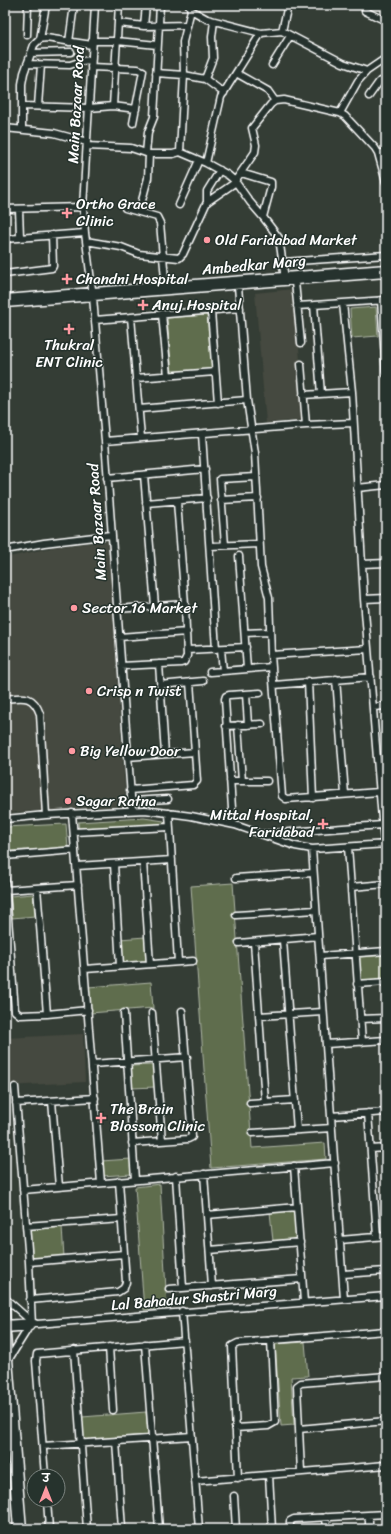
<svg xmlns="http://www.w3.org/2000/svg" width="391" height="1534" font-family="Sriracha,'Playpen Sans Deva',sans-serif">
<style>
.built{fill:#45493f}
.green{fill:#5f6d4e;stroke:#afb6a6}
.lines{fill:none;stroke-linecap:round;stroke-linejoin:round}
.minor-casing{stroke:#fff;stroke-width:9}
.minor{stroke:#26332d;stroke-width:6}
.poi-dot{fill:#ff9aa2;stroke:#26332d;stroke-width:1.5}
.labels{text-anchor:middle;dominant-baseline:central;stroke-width:3;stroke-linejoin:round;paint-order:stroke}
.street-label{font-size:15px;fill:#fff;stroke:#26332d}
.poi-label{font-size:15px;fill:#fff;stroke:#26332d;text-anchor:start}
</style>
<rect width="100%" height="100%" fill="#343d35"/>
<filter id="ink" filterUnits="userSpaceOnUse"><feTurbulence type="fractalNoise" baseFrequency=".025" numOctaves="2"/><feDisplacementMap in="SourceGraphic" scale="8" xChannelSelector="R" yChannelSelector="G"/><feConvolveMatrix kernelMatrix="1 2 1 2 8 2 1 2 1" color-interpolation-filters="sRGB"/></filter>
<g filter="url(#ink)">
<path class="built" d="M294,289L305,420L266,423L255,293Z
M108,541L126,806L5,813V558L54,547Z
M83,1034L85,1082L5,1086V1038Z"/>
<path class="green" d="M376,307L378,336L352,338L350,309Z
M207,315L212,370L172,373L167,318Z
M144,818L164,821L165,824L79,830L78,822Z
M66,824L68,848L5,851V827Z
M233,883L252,1148L325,1143L326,1159L211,1168L191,886Z
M33,894L35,916L12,918L10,896Z
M145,937L147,961L123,963L120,939Z
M386,955V981L359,983L357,957Z
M151,982L153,1008L90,1013L88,987Z
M154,1065L155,1087L132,1088L131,1066Z
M131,1159L132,1174L102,1176L101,1161Z
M160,1184L167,1308L144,1310L135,1187Z
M295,1210L297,1239L273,1241L270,1212Z
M62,1227L64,1257L30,1259L28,1230Z
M305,1342L308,1376L291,1377L294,1425L281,1426L275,1344Z
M146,1412L148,1435L84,1440L82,1417Z"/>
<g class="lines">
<g class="minor-casing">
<path id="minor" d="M95,5L83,207L85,233L93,297L105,441L132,810
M191,10L207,19L261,33L282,31L343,63L367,71
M365,11L386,21
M119,23L144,26L187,25
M144,26L146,5
M282,31L288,5
M27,35L28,5
M40,39L46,5
M92,41H117L157,45
M69,42L74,5
M31,53L71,52
M27,64L70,65L82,61L91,60
M272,65L290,36
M91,67L138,69L143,71L133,123
M156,73L184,75L205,79L224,93
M236,73L268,91L275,101
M205,79L213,58L212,37L214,21
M385,95H386
M369,96L379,82L386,79
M22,106L89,108L113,106L136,109
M38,106L41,65
M113,106L119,5
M340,113L358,81L367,71L386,58
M5,128L54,133L87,142
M22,129V84L24,73L34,45L40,39L46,38L92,45
M87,146L131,148L149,154H173L180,152L206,163L228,175L235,181L250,202L263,217
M180,152L184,75L183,42L191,10L189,5
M146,153L148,132L154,117L160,5
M378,153H386
M206,163L221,97L261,33
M241,173L271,182V187L263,217L279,238L285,279
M207,202V191L220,170
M179,205L199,160
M125,208L157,217L160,223L166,290
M5,209L83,207
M19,209L20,237
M139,212L148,178L149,154
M5,239L85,233
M86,241L121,247L139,254L179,258L183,254L207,202L233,184L255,152L256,145L252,128L271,104L275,101L284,100L340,113L345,116L375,148L378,153L386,182
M283,262L386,255
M5,274L52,268L53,266L52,235
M295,282L301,343
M238,286L247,400L255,453L261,567L269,598L271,655L282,796L286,799L379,792
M5,298L386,268
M381,300L386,374
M343,303L352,392L364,599L384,844
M5,304L386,274
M297,306L314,305
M211,311L218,403
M162,314L168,376
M131,317L141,438
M95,320L240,308
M301,364L306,425
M136,378L215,372
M321,394L314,305L386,300
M303,395L352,392
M139,409L247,400
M202,434L216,649
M105,441L306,425L353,423
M144,475L155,606
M107,478L205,469
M357,488L386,485
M221,500L258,498
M146,503L207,498
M225,545L220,479L256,477
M210,546L259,544
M5,550L44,543L111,535
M239,556L247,669
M362,564L386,563
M364,599L386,598
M117,609L185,604
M245,633L270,632
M119,637L187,632
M221,649L223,671
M187,650L246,647
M271,655L368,649
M159,664L165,754
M121,666L181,663L184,662L187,656L185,604L177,502
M210,672L272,667
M336,679L345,794
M308,681L313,798
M160,685L203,681
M274,685L371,677
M246,694L248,725
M5,699C23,697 33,694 40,714L46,815
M373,707L386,706
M238,725L242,781
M226,726L262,724
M127,757L195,752
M230,781H267
M130,790L193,785L197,781L190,682
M131,801L168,799
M72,813L101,1183
M169,813L178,962
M5,819L46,815L145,810L191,816L235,825L295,846L312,849L386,844
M233,824L225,699L226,696L229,695L260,693
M74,832L169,827
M264,834L382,825
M348,847L362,1042
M312,849L344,1299
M5,856L75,850
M143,862L150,964
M114,864L120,966
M77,866L172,860
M5,878L15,1011L20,1015L47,1014L88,1010
M236,878L313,873
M351,887L386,884
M37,888L47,1014
M6,890L78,885
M236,915L316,910
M283,940L297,1130
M254,942L265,1102
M239,943L318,936
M320,956L386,951
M85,969L193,961
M357,984L386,982
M124,1013L135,1180
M152,1013L162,1141
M259,1016L323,1012
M360,1019L386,1018
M326,1044L386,1040
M92,1064L187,1057
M15,1087L29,1262L32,1325
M52,1101L59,1187
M16,1103L95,1098
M250,1103L295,1100
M368,1113L377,1236
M331,1116L386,1112
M252,1133L332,1128
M132,1143L188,1139L192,1137L182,1011
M371,1149L386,1148
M294,1166L304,1302
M204,1174L212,1286
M176,1176L183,1288
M23,1190L335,1163
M207,1215L297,1207
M26,1226L122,1219
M340,1240L386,1236
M210,1250L300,1242
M29,1262L124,1254
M343,1274L386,1271
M5,1280L7,1335L23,1529
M169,1289L302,1279
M6,1299L32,1322
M30,1300L118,1292L124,1288L126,1282L119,1181
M182,1311L199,1529
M5,1324L32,1322L37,1324L386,1296
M5,1329L30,1327
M145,1344L159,1529
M109,1347L113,1410
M74,1350L87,1529
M9,1359L29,1327
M5,1368L17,1529
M235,1428L268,1426L275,1422L271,1340
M299,1429L386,1421
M116,1441L122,1529
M43,1446L192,1436
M301,1472L297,1386L301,1383L386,1376
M269,1475L272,1529
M45,1476L36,1361L37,1354L185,1341
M238,1478L232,1346L238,1343L386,1331
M195,1481L386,1465
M234,1496L236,1529
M47,1500L49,1529
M369,1515V1529
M326,1517L327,1529
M290,1529V1521L294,1519L386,1514"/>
</g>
<use href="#minor" class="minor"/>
</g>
</g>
<g class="poi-dot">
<path d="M65 207h4v4h4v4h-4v4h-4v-4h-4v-4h4z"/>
<circle cx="207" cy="240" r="4"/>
<path d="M65 273h4v4h4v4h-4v4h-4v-4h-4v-4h4z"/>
<path d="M141 299h4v4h4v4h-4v4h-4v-4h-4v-4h4z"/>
<path d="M67 323h4v4h4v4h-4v4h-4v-4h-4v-4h4z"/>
<circle cx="74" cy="608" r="4"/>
<circle cx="89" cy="691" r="4"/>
<circle cx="72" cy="751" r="4"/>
<circle cx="68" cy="801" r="4"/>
<path d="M321 818h4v4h4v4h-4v4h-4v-4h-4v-4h4z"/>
<path d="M99 1112h4v4h4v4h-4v4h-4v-4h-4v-4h4z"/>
</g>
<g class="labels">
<g class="street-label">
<text transform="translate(76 105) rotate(-87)">Main Bazaar Road</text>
<text transform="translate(254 265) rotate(-5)">Ambedkar Marg</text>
<text transform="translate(97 522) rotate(-94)">Main Bazaar Road</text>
<text transform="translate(194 1298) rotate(-5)">Lal Bahadur Shastri Marg</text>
</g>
<g class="poi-label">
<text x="76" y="204">Ortho Grace<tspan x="76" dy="17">Clinic</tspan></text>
<text x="215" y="240">Old Faridabad Market</text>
<text x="76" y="279">Chandni Hospital</text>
<text x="152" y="305">Anuj Hospital</text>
<text x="69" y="345" text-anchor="middle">Thukral<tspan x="69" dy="17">ENT Clinic</tspan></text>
<text x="82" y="608">Sector 16 Market</text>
<text x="97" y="691">Crisp n Twist</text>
<text x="80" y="751">Big Yellow Door</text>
<text x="76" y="801">Sagar Ratna</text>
<text x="314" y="815" text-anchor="end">Mittal Hospital,<tspan x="314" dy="17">Faridabad</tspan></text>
<text x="110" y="1109">The Brain<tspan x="110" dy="17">Blossom Clinic</tspan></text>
</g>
</g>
<rect width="391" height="1534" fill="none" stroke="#26332d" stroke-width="20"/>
<rect x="10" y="10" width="371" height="1514" fill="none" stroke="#fff" stroke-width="1.5" filter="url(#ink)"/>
<g transform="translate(46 1488)"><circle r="19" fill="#26332d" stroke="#7d8581"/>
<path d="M0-3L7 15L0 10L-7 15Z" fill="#ff9aa2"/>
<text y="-6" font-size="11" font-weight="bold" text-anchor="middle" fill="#ffffff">उ</text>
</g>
</svg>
